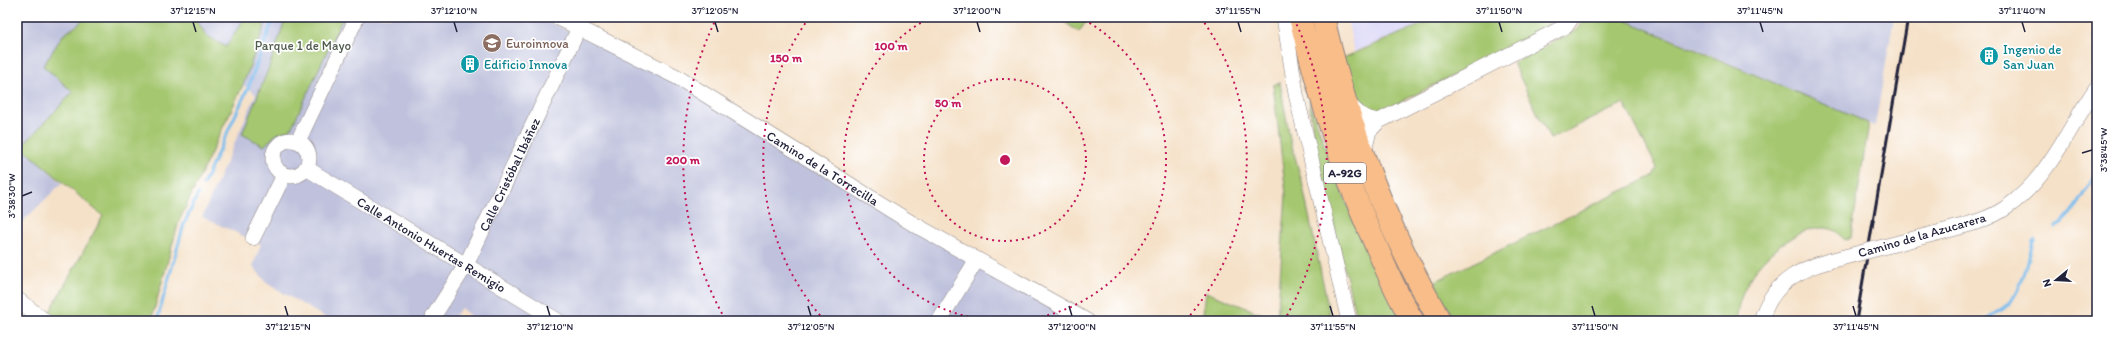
<svg xmlns="http://www.w3.org/2000/svg" width="2114" height="338" font-family="Itim,sans-serif">
<style>
.built{fill:#dad6f7}
.industrial{fill:#c0c2dd}
.green{fill:#a5c770;stroke:#647456}
.lines{fill:none;stroke-linecap:round;stroke-linejoin:round}
.stream{stroke:#79bdef;stroke-width:3}
.minor-casing{stroke:#8c8282;stroke-width:16}
.highway-casing{stroke:#8c8282;stroke-width:24}
.minor{stroke:#fff;stroke-width:15}
.highway{stroke:#f8bd89;stroke-width:22}
.rail{stroke:#22223b;stroke-width:3}
.minor-bridge-casing{stroke:#8c8282;stroke-width:16;stroke-linecap:butt}
.minor-bridge{stroke:#fff;stroke-width:15}
.ticks{fill:none;stroke:#22223b;stroke-width:1.5}
.ring{fill:none;stroke:#c2185b;stroke-width:2;stroke-dasharray:2 4}
.labels{text-anchor:middle;dominant-baseline:central;stroke-width:3.5;stroke-linejoin:round;paint-order:stroke}
.shield{fill:#fff;stroke:#646476;stroke-width:1}
.shield-label{font-size:12px;font-weight:bold;fill:#22223b}
.education-label{font-size:13px;fill:#785e54;stroke:#fff;text-anchor:start}
.park-label{font-size:13px;fill:#505c4e;stroke:#fff}
.culture-label{font-size:13px;fill:#0d838f;stroke:#fff;text-anchor:start}
.street-label{font-size:13px;fill:#22223b;stroke:#fff}
.centre{fill:#c2185b;stroke:#fff;stroke-width:2}
.ring-label{font-size:12px;text-anchor:middle;font-weight:bold;fill:#c2185b;stroke:#fff;stroke-width:3.5;stroke-linejoin:round;paint-order:stroke}
.neatline{fill:none;stroke:#22223b;stroke-width:1.5}
.ticks-label{font-size:10px;text-anchor:middle;fill:#22223b}
</style>
<rect width="100%" height="100%" fill="#fff"/>
<filter id="ink" filterUnits="userSpaceOnUse"><feTurbulence type="fractalNoise" baseFrequency=".025" numOctaves="2"/><feDisplacementMap in="SourceGraphic" scale="8" xChannelSelector="R" yChannelSelector="G"/><feConvolveMatrix kernelMatrix="1 2 1 2 8 2 1 2 1" color-interpolation-filters="sRGB"/></filter>
<filter id="wash" filterUnits="userSpaceOnUse"><feTurbulence type="fractalNoise" baseFrequency=".012" numOctaves="4" result="noise"/><feDisplacementMap in="SourceGraphic" scale="16" xChannelSelector="R" yChannelSelector="G"/><feGaussianBlur stdDeviation="0.9" result="paint"/><feColorMatrix in="noise" values="0 0 0 0 0 0 0 0 0 0 0 0 0 0 0 0 0 1.4 0 .05"/><feComposite in="paint" operator="in"/></filter>
<g filter="url(#wash)">
<rect width="100%" height="100%" fill="#f5e1c8"/>
<path class="built" d="M1347,17H1439L1354,52Z"/>
<path class="industrial" d="M17,17H84L79,24L63,35L73,92L22,147L62,183L17,227Z
M173,17H539L676,81L1079,321H476L461,308L451,321H331L268,284L253,266L261,244L202,217L256,94L243,85Z
M1618,17H1894L1875,126L1708,54Z"/>
<path class="green" d="M84,17H195L206,35L226,47L245,17H268L243,85L179,221L151,321H51L47,317L103,216L21,147L73,92L43,66L63,35L79,24Z
M286,17H343L291,129L277,134L264,146L242,134L269,67Z
M1057,17H1089L1079,32Z
M1439,17H1546L1550,26L1389,108L1368,112L1358,105L1343,58Z
M1587,17H1618L1869,123L1851,237L1845,240C1841,237 1836,230 1831,229C1805,222 1765,253 1752,275C1743,289 1738,304 1736,321H1456L1437,292L1436,281L1653,176L1657,168L1624,103L1550,139L1513,63L1577,30Z
M1280,83L1290,139L1302,182L1331,321H1202L1206,292L1277,320L1286,194L1273,85Z
M1309,100L1331,164L1358,232L1402,321H1357L1314,142Z"/>
<g class="lines">
<path class="stream" d="M203,185L248,88L274,17
M2056,227C2074,215 2085,190 2097,171
M157,321L184,224L198,194
M1982,321C1992,315 2005,309 2012,300C2024,282 2028,261 2033,241L2035,240"/>
</g>
</g>
<g filter="url(#ink)">
<g class="lines">
<g class="minor-casing">
<g id="minor">
<path id="s1" d="M557,17L677,77L910,222L1087,321"/>
<path d="M1284,17L1296,94L1349,321"/>
<path d="M1347,102C1357,113 1364,119 1379,121"/>
<circle cx="291" cy="158" r="18"/>
<path d="M298,141L357,17"/>
<path d="M1363,155L1369,131L1379,121L1566,26L1572,17"/>
<path id="s2" d="M306,168L558,321"/>
<path d="M1933,234C1958,227 1986,222 2007,207C2049,178 2069,127 2097,87"/>
<path d="M253,238L284,175"/>
<path d="M17,299L45,321"/>
<path id="s3" d="M433,317L466,265L579,28"/>
<path d="M939,321L976,261"/>
<path d="M1761,321C1771,285 1796,270 1829,261"/>
</g>
</g>
<g class="highway-casing">
<path id="highway" d="M1300,17C1320,97 1343,175 1378,250C1388,274 1399,299 1413,321
M1323,17C1347,124 1385,225 1440,321"/>
</g>
<use href="#minor" class="minor"/>
<use href="#highway" class="highway"/>
<path class="rail" d="M1856,321L1908,17"/>
<g class="minor-bridge-casing">
<path id="minor-bridge" d="M1829,261L1933,234"/>
</g>
<use href="#minor-bridge" class="minor-bridge"/>
</g>
</g>
<path class="ticks" d="M193,22L196,32M454,22L457,32M715,22L718,32M977,22L980,32M1238,22L1241,32M1499,22L1502,32M1760,22L1763,32M2022,22L2025,32M2082,153L2092,150M22,196L32,192M285,306L288,316M547,306L550,316M808,306L811,316M1069,306L1072,316M1330,306L1333,316M1592,306L1595,316M1853,306L1856,316"/>
<g class="ring">
<circle cx="1005" cy="160" r="81"/>
<path d="M1004 321A161 161 0 0 1 931 17M1079 17A161 161 0 0 1 1006 321"/>
<path d="M824 320A242 242 0 0 1 809 18M1201 18A242 242 0 0 1 1186 320"/>
<path d="M725 319A322 322 0 0 1 716 19M1294 19A322 322 0 0 1 1285 319"/>
</g>
<defs>
<g id="university-disc" transform="scale(1)"><circle r="9.5" fill="#8d6e63" stroke="#fff"/><path d="M0-5L7-2L0 1L-7-2ZM-4 1L0 2.5L4 1V4Q0 6-4 4Z" fill="#fff"/></g>
<g id="building-disc" transform="scale(1)"><circle r="9.5" fill="#0f9aa8" stroke="#fff"/><path d="M-4-6H4V6H1V3H-1V6H-4ZM-2.5-4.3h1.7v1.8h-1.7ZM.8-4.3h1.7v1.8H.8ZM-2.5-1h1.7V.8h-1.7ZM.8-1h1.7V.8H.8Z" fill="#fff"/></g>
</defs>
<g fill-rule="evenodd">
<use href="#university-disc" x="492" y="43"/>
<use href="#building-disc" x="1989" y="56"/>
<use href="#building-disc" x="470" y="64"/>
</g>
<g class="labels">
<rect class="shield" x="1324" y="163" width="42" height="20" rx="3"/>
<g class="shield-label">
<text x="1345" y="173">A-92G</text>
</g>
<g class="education-label">
<text x="506" y="43">Euroinnova</text>
</g>
<g class="park-label">
<text x="303" y="45">Parque 1 de Mayo</text>
</g>
<g class="culture-label">
<text x="2003" y="49">Ingenio de<tspan x="2003" dy="15">San Juan</tspan></text>
<text x="484" y="64">Edificio Innova</text>
</g>
<g class="street-label">
<text stroke="none"><textPath href="#s1" startOffset="306">Camino de la Torrecilla</textPath></text>
<text stroke="none"><textPath href="#s3" startOffset="162">Calle Cristóbal Ibáñez</textPath></text>
<text transform="translate(1922 235) rotate(-16)">Camino de la Azucarera</text>
<text stroke="none"><textPath href="#s2" startOffset="147">Calle Antonio Huertas Remigio</textPath></text>
</g>
</g>
<circle cx="1005" cy="160" r="6" class="centre"/>
<g class="ring-label">
<text x="891" y="50">100 m</text>
<text x="786" y="62">150 m</text>
<text x="948" y="107">50 m</text>
<text x="683" y="164">200 m</text>
</g>
<rect width="2114" height="338" fill="none" stroke="#fff" stroke-width="44"/>
<g transform="translate(2056 280) rotate(252)" stroke="#ffffff" stroke-width="3" paint-order="stroke">
<path d="M0-3L7 15L0 10L-7 15Z" fill="#22223b"/>
<text y="-6" font-size="11" font-weight="bold" text-anchor="middle" fill="#22223b">N</text>
</g>
<rect x="22" y="22" width="2070" height="294" class="neatline"/>
<g class="ticks-label">
<text x="193" y="14">37°12'15"N</text>
<text x="454" y="14">37°12'10"N</text>
<text x="715" y="14">37°12'05"N</text>
<text x="977" y="14">37°12'00"N</text>
<text x="1238" y="14">37°11'55"N</text>
<text x="1499" y="14">37°11'50"N</text>
<text x="1760" y="14">37°11'45"N</text>
<text x="2022" y="14">37°11'40"N</text>
<text transform="translate(2103 150) rotate(-90)" y="4">3°38'45"W</text>
<text transform="translate(11 196) rotate(-90)" y="4">3°38'30"W</text>
<text x="288" y="330">37°12'15"N</text>
<text x="550" y="330">37°12'10"N</text>
<text x="811" y="330">37°12'05"N</text>
<text x="1072" y="330">37°12'00"N</text>
<text x="1333" y="330">37°11'55"N</text>
<text x="1595" y="330">37°11'50"N</text>
<text x="1856" y="330">37°11'45"N</text>
</g>
</svg>
